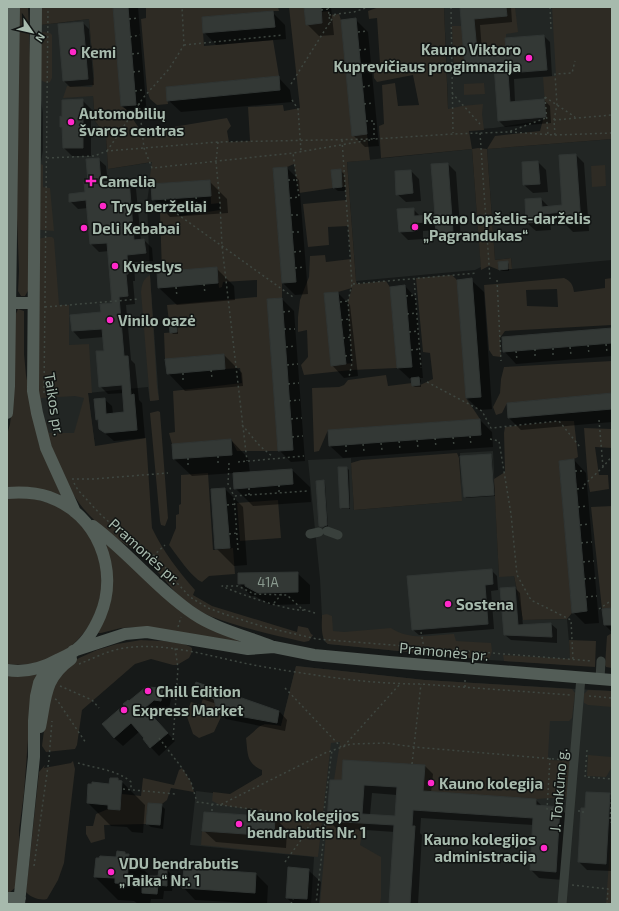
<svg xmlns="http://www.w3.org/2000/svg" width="619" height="911" font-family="'Exo 2',sans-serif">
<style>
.built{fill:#222624}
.green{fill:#2e2b24;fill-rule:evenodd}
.shadow{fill:#0007;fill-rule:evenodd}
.building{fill:#333835;stroke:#303533;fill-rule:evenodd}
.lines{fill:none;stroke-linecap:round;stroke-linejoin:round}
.path{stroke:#3f4741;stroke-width:1.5;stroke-dasharray:2 3;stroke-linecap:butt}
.minor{stroke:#39403c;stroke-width:9}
.major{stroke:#535d57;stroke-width:12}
.poi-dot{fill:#ff28c9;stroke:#111413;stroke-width:1.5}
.labels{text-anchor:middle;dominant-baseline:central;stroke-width:3;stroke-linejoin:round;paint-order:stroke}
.number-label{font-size:13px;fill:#8a9a8f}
.poi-label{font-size:15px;font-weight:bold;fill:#a7baad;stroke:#111413;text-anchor:start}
.street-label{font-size:15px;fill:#a7baad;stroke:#111413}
</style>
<rect width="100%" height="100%" fill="#161918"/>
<path class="built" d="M444,7H612L577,115L494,128L449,131Z
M89,19L94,77L92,87L68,86L93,96L95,121L106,136L108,169L153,162L147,202L150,275L159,400L150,401L148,387L88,393L95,446L52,449L39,405V173L43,150V113L40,95L41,25Z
M612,139V260L512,269L511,258L495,260L487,149Z
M472,149L481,267L475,270L356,281L347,162Z
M493,451L499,576H514L523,620L567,619L571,665L489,660L328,644L324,641L323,637L320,579L308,460L351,458L354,510L461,501L460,453Z
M296,666L425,680L612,691V904H311L314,857L190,845L196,791L230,795L262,775L264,724L281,726Z"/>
<path class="green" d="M19,7H28L31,82L29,289L25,296H21L18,291L19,271L16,192Z
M41,7H113L121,106L126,109L143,134L179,126L227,118L231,126L227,131L229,142L250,141L248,107L283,105L284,111L300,108L289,7H304L306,25L322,23L321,12L329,11V15L339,14L341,20L352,135L367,134L370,160L347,162L356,281L357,284L386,281L390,287L397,368L351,370L304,375L301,365L308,357L307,330L298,332V317L300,300L309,277L310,256L325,255L326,262L351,259L348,226L328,227L329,245L308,247L303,204L346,200L345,187H342L341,169L332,170L333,188L299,193L294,164L287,167L273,168L282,283V298L267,299L278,451H237L231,439L172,444L169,433L175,432L173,391L242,383L240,368L225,369L224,354L165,359L164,333L177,332L176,322H169L167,305L257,297V280L223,282L222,287L219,288L217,267L162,272L160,212L173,211L180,216L220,210V203L211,204L210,180L149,184L152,162L108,169L106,136L95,121L93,96L63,98L67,86L92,87L94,77L89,19L41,25ZM352,288L348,301L352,363L331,366L324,293L338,292Z
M146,7H278L279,11H273L202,17L204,46L273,40L279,76L166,87L168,104L157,105L150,99L147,90L141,19L146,18Z
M379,7H444L448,109L462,106L483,104L482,114L484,130L469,131L472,149L478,148L487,149L495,136L540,131L543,120L546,117L543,77L556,76L552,7H612V139L487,149L495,260L511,258L512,269H508V262H498L499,270L489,266L481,270L472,149L381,158L379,126L384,124L382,85L395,83L398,106L419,105L413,75L377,82L374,78L373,66L380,64L377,18L369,19L368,11Z
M506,7H515L518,32L506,34V48L477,51L474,19L507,16Z
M452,26H462L465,68L494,65V70L454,72Z
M44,32L50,33L52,35V78L50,82L47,83L40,80L41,33Z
M484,83L485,94L464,95V84Z
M41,164L43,165V187L50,188L54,231L41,230L39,229V173Z
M605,165L606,186L592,187L591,166Z
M48,237H52L54,239L59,305H69V345L89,344L92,393H88L95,446L146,438L152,528C163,551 178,571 195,590L193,595L212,606L297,632L298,626L308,628L311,634L313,635L309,641L304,642C279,636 255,631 230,623C218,619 205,615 194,608C178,598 169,584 157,571L160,567L136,545L132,549C113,536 93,522 79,503C62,480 52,450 44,422H46L49,433H74L84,398L75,396L41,398L42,407H40L38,383V239L42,238Z
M150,275L157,386L159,400L150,401L141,292C142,284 143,279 150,275Z
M452,275L457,280L466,398L480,419L328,430L319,451L314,452L312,388L339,387L344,385L348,380L386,375L388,386L412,383V386L420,385L433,379L430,353L423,352L416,278Z
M564,278C571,281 573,285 574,292L605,288V279L612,278V325L505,331L500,338L501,357L493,356L489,350L484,285ZM526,290L557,289L558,307L527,306Z
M18,309L24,311V354L26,375L39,444L61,495L29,487L7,488V435L10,424L13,399L15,316Z
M612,361V393L507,403L502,413L496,415L493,407L500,393L501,379L504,367Z
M158,411L160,412L168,518L165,526L161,525L160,521L150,413Z
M559,421H574L578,457L574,459L559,461L572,613L567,619L523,620L514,576L499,577L494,479L505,472L504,433L505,427Z
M584,428L612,429V448L595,447L599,475H608L609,489L590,492L588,481Z
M457,453L459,458L462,501L354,510L351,463L361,460Z
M208,473L213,550L233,548L235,574L209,576L202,582C192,578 176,554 169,545L176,528V515L179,514V505L181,504V475Z
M28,497C42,501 56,504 68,513C136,566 94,674 7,664V498Z
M278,500L281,538L240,541L237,503Z
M612,506V608L602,609L591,507Z
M104,542L240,641V642L139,627L121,628L101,633H96L102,622Z
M327,614L332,616L333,631L344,632L391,628C410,641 432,635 454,634L456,641L491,643L492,651L489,660L328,644C320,638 322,624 322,615Z
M612,633V668L606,667L605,665L607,636Z
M141,640C153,641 183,640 192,648V652L189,658L177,665H173L151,659L135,664L82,710L77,745L75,749L46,752L42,746L49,692L65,667L79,658L97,650L117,644Z
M569,640L596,641L595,667L504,661L503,655L570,659Z
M296,666L425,680L572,689L575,693L572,718L569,721H550L548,757L550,760L570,761L567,797L536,799L423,791L425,765L343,760L342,780H334L340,742L331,743L318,857L201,845L202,831L274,836L275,813L220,805L212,801L213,792L230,794L262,775V770C246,763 248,754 246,738C264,724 257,723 281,726Z
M7,674H39L31,700L24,793L19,830L20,856L15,888L10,892L7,893Z
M588,690L612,691V707L588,705L584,703V694Z
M204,695L214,699L217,711L221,717L214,732L199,738L193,734L186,714L191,702L201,705Z
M588,755L612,757V767L606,777L587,776Z
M73,761L75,769L64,863L58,880L47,899C40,901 30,897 26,892L39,772L45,765L44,768L71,763Z
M182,768L191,782L194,792L171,788L167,800L162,804L148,803L146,824L104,825L105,839L91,843L86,834V826H93L96,814L108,809L120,810L122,794L141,796L143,778L174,785L179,770Z
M612,818V904H606Z
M327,821L364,823L360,845L381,857V898L380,904H320Z"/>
<path class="shadow" d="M114,7H138L147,116L134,118L122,105Z
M305,7H331L334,35L319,36L307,24Z
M461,7H511L512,22L480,25L482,51L507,49L544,36L550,42L552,76L514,79L515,102L544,100L550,106L551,123L505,127L499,121L495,72L472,73L466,67Z
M273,13L285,25L286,39L216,45L204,32Z
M356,20L368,32L379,146L365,147L353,135Z
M83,23L89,29L94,85L70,87L64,81Z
M278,77L290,90L292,102L181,112L168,100Z
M82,100L91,109V156H72L64,148L63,129L61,126L63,118Z
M576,155L584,163L589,231L573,232L565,224V221L550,222L551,230L536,231L527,223L541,199L549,207L564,206Z
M98,159L106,166L108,183L128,181L136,189L141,241L144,240L152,248L153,261L134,262L135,281H133L135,304L126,305L131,360L135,364L139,400L142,403L145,438L114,441L100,429V422L97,419L104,399L112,406L113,414L126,413L124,393L108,394L100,386L105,352L104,337L80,339L73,331L102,313L113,304L109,251L99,252L91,244L88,208L78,209L70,201L87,193L89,183Z
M538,162L546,170L548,192L533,193L524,185L523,163Z
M448,164L456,172L461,240L446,241L437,233V230L423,231V239L408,240L400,232L413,209L421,217L436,216Z
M287,168L299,180L308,294L295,295L283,283Z
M340,170L344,174L346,191H338L334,188Z
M411,171L419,179L421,201L406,202L397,194Z
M209,181L227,199L228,213L170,217L153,199Z
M507,262L509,264V271H501L500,270Z
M216,268L234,286L235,300L177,305L159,288Z
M471,280L484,292L492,409L479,410L467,398Z
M405,286L416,298L423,378H419L421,380V387H415L413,386L412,379H410L398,368L391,288Z
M338,293L350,305L358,376L344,378L332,365L325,294Z
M282,299L294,311L305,461L291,462L279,450Z
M176,323L178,324V334H173L171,332Z
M612,329V356L516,364L504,351Z
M224,355L242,373L243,386L185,391L168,373Z
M612,394V422L521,430L509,418Z
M480,420L492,432L493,447L343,458L330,446L329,431Z
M231,440L248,458L250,473L292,470L310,487L311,502L253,506L235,488L234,473L192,476L174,459Z
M491,455L492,457L495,496L466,498L465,496Z
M574,460L586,473L599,623L585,624L573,612Z
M347,468L349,470L350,509H342L341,508Z
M324,481L325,483L328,527L325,528L320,526Z
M225,489L243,507L247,565L234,566L216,548Z
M491,570L497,576L498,590L491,591L494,629L419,635L412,629Z
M297,573L310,585V604L271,605L258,598L255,596H251L239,583Z
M515,588L520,593L523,626L551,624L557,629V643L511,640L505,635Z
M612,609V632L605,625Z
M162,689L171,698L169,709L163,708L152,717L175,741L159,756L144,740L145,738L140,731L123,746L114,738Z
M194,691L279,711L287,720L285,731L226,719L218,711L217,704L202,699Z
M425,766L433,774L431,793L536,800L543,807L560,808L568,816L563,880L539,878L531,870L534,825L421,818L420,833L422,835L418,904H390L395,832L336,828L328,820L343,782ZM372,793L397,795L396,817L370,815Z
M117,779L122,782L145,805L143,833L132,832L127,827L111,826L88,803Z
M610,794L612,796V871L587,870L579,862L586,809Z
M161,805L165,809L163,829L151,827L147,824Z
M205,813L275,818L287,830L286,848L216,842L203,830Z
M124,853L129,855L151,877H159L167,870L173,876L172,891H164L163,899H151L150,904H138L134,901L118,900L95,877Z
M308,870L321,882L319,904H293L287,898Z
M256,874L268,886L267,904L195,900L183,887Z"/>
<path class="building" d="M113,7H128L136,105L121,106Z
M304,7H321L322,23L306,25Z
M460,7H506L507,16L474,19L477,51L506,48L505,38L544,35L547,70L508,73L510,102L544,99L546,117L498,121L494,65L465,68Z
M273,11L275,27L203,33L202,17Z
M356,18L367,134L352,136L341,20Z
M83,22L88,79L63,81L58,24Z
M279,76L280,90L167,101L166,87Z
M83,99V148H63L62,127H60V116L62,117V100Z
M576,154L581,223L564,224L563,212L543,214V222L526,223L525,199L541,198L542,207L562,205L559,155Z
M99,158L101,182L129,180L134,240L144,239L146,253L127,255L128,274H126L128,296L119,297L124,356H128L131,395L134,394L137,430L105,433L99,429L98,419L96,420L94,399L105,398L106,414L124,412L122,385L99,387L96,351H104L102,329L72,331L70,315L101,312L100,304L112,303L107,243L90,244L86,200L69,202V194L85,192L84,182H88L86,159Z
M538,161L540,184L523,185L522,162Z
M448,163L453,232L436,233L435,221L415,223V231L399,232L397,209L414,208V216L435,215L431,164Z
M287,167L296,282L282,283L273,168Z
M341,169L342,187L333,188L331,170Z
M411,170L413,193L396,195L395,171Z
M210,180L211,196L152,200L151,184Z
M508,261V269L499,270L498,262Z
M217,267L218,283L158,288L157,272Z
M472,278L481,397L466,398L457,280Z
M405,285L412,367L397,368L390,287Z
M338,292L346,364L331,366L324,293Z
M282,298L293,450L278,451L267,299Z
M169,322H177V332L170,333Z
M612,328V343L503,352L502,337Z
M224,354L225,369L167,374L165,359Z
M419,377L420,385L412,386L411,378Z
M612,393V409L508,418L507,403Z
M480,419L481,435L329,446L328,430Z
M231,439L232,455L173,459L172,444Z
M491,454L494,495L464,497L460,456Z
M574,459L587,611L572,613L559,461Z
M338,467H347L349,508H340Z
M292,469L293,484L234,489L233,473Z
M324,480L327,525L322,527L319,526L316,481Z
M225,488L230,548L215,549L211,489Z
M492,569L493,584L485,585L488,624L412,630L407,576Z
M298,572V592L258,593L245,586V584H238V573Z
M515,587L518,625L551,623L552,637L504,635L500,588Z
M612,608V625H604L602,609Z
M196,682L279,711L277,723L217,712L214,699L192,691Z
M146,687L163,688L161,701L154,700L145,708L168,733L150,748L143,739L144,738L131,723L114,738L102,724L124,705L123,704L128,700L129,701Z
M343,760L425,765L423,791L536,799V805L560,807L556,872L530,870L533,818L413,810L412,826H415L410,904H389L394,825L327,821L330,780H342ZM364,785L397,787L395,816L362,814Z
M110,778H118V780L122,781L120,810L108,809V805L87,803L88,784H92V782L109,784Z
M586,792L610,793L606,864L578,862L581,808H585Z
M148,803L162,804L160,825L146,824Z
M204,812L275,817L274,836L202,831Z
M117,851L125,852V854H129L127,884L115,883V878L94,877L96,858H99L100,856L116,857Z
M288,867L309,869L307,899L286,898Z
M184,868L256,873L255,893L182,888Z
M159,869H167V886L158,885L157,894L142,893V876H158Z"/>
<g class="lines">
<path class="path" d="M328,7L330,23
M451,7L453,133
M550,7L551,29
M321,10L329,9
M329,15L354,12L368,7
M129,19L139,18
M358,32L367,31
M130,37L140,35
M184,45L283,35
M359,50L369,49
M132,54L141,53
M361,67L370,66
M133,72L142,71
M291,84L335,14
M363,87L372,85
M135,91L142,90
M452,93L480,124
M545,97L548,135
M545,97L575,117
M292,100L298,109L301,151
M139,103L144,148L152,168L293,153
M364,104L373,103
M554,120L612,115
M366,121H374V139
M510,132L555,135L612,133
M480,133L490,279
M555,135L554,120L557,105L555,74L572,73L575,61
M342,140L352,284L348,301L352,363L349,377
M218,142L216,162L220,203L222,246L247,461
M107,151L143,98L169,69L184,45L182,7
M47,158L94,156L107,151L218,142L374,139L453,134L508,132L546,118
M288,180H296
M196,197L197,205
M290,198L299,197L293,153L370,140
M165,199L168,207L173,211L293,297
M291,215H301
M292,232H302
M294,252L304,251
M295,268L304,267
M414,278L421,368
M497,280L501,361
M204,284L205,294
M353,284L477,273
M176,287L177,297
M406,296L416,295
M340,302L348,301
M45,307L139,299
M283,312L293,311
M407,314L417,313
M341,320L349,319
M284,329H295
M409,332L418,331
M343,338L351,337
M606,344L607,352
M588,345L589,354
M286,347L296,346
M570,347L571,355
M553,348V357
M535,349V358
M411,350L420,349
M516,351L517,360
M345,356L351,355
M287,365L298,364
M211,370L212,378
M183,373V381
M427,382L482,411L491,428L559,421L580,447
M288,384L299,383
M44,393L48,7
M289,401L300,400
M291,419L302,418
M599,420L603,467
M242,425L260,446L273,457
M470,436L471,445
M292,437L303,436
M453,437L454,446
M435,438L436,447
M490,439L499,441L511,514L517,575L531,600L571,620L573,660
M417,440L418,448
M399,441L400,449
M381,443L382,450
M363,444L364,451
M346,445V453
M218,456V464
M188,458V466
M238,462L304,456
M229,463L228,484L234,496
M575,471H583
M72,479H93L168,473
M74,483L78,490L100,514L109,522L130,536L168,570L178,584L190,597L208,608L224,614L264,627L317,639L592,661
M279,485V493
M584,485L603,467L612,456
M249,488V495
M577,489L584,488
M227,505L235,504
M578,507L588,506
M580,525L590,524
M229,534L237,533
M581,543L592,542
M238,550L234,496L307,491
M153,556L165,545
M583,562L594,561
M584,579L596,578
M586,597L597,596
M274,603L281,595V593
M599,609L612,600
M304,610C291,612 236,593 222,586H238L254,594L287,595L302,609L315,613
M178,627L181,617
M421,632L424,648
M466,659L467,652
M79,664C92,659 105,652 119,649C166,640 213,658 259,666C312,675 367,684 421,684L571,695
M60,686L92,700L99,708
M465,687V679
M285,688L341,747
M589,696L612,698
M55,699L57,700L86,743
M159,738L182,768L191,782L197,802L220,805L325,753L351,744L386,743L414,747L566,760
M173,740L178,668L175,648
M344,746L400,684
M587,750L585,777L612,779
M550,758L547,809L562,810
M78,763C94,768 118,770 131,782V790
M412,764L421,684
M123,789L176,794
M612,792L610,821L612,823
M212,804V812
M220,805L323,818L325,827L316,904
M578,811H583V813
M323,818L332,750
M285,862L301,840L314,817
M34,866L49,759L52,721
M572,885L608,889L607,904
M291,904L293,899"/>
<path class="minor" d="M327,531L338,535
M310,534L319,532
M600,679L601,661
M562,904L581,677"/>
<path class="major" d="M36,7L33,391L37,413L46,448L75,512
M10,303H33
M7,413L9,386L14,7
M7,493C21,492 35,492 49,497C97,514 120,570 100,616C94,630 85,644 73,652C68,655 64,657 59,659C43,668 25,673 7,670
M93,526C129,553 157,589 194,614C216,629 246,636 271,646
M73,651L125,634L147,632L248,649L274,647L314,655L389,662L612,680
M40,727C46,698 44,678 71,659
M7,898H20
M19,904L34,757V721L36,696L39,683L49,665"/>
</g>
<g class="poi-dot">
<circle cx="73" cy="52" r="4"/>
<circle cx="529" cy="58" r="4"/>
<circle cx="71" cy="122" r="4"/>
<path d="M89 175h4v4h4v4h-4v4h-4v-4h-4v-4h4z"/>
<circle cx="103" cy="206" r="4"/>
<circle cx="415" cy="227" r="4"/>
<circle cx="84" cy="228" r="4"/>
<circle cx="115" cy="266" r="4"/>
<circle cx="110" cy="320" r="4"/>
<circle cx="448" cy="604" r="4"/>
<circle cx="148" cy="691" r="4"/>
<circle cx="124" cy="710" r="4"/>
<circle cx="431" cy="783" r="4"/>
<circle cx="239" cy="824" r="4"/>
<circle cx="544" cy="848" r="4"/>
<circle cx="111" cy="872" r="4"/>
</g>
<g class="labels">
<g class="number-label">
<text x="268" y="582">41A</text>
</g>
<g class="poi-label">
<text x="521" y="49" text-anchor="end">Kauno Viktoro<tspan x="521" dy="17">Kuprevičiaus progimnazija</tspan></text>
<text x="81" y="52">Kemi</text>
<text x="79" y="113">Automobilių<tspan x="79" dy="17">švaros centras</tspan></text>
<text x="99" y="181">Camelia</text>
<text x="111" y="206">Trys berželiai</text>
<text x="423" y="218">Kauno lopšelis-darželis<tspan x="423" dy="17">„Pagrandukas“</tspan></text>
<text x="92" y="228">Deli Kebabai</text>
<text x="123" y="266">Kvieslys</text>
<text x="118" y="320">Vinilo oazė</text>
<text x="456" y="604">Sostena</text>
<text x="156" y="691">Chill Edition</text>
<text x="132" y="710">Express Market</text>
<text x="439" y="783">Kauno kolegija</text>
<text x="247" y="815">Kauno kolegijos<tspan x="247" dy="17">bendrabutis Nr. 1</tspan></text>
<text x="536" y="839" text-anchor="end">Kauno kolegijos<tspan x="536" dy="17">administracija</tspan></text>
<text x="119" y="863">VDU bendrabutis<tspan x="119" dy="17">„Taika“ Nr. 1</tspan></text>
</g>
<g class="street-label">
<text transform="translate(55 404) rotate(81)">Taikos pr.</text>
<text transform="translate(145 551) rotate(42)">Pramonės pr.</text>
<text transform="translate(444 651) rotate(5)">Pramonės pr.</text>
<text transform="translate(558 790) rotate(-85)">J. Tonkūno g.</text>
</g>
</g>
<rect width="619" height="911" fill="none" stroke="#a7baad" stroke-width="16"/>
<g transform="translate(32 32) rotate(124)" stroke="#111413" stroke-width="3" paint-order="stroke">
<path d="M0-3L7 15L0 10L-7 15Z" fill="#a7baad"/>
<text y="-6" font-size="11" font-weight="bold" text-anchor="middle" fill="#a7baad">N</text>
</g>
</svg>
